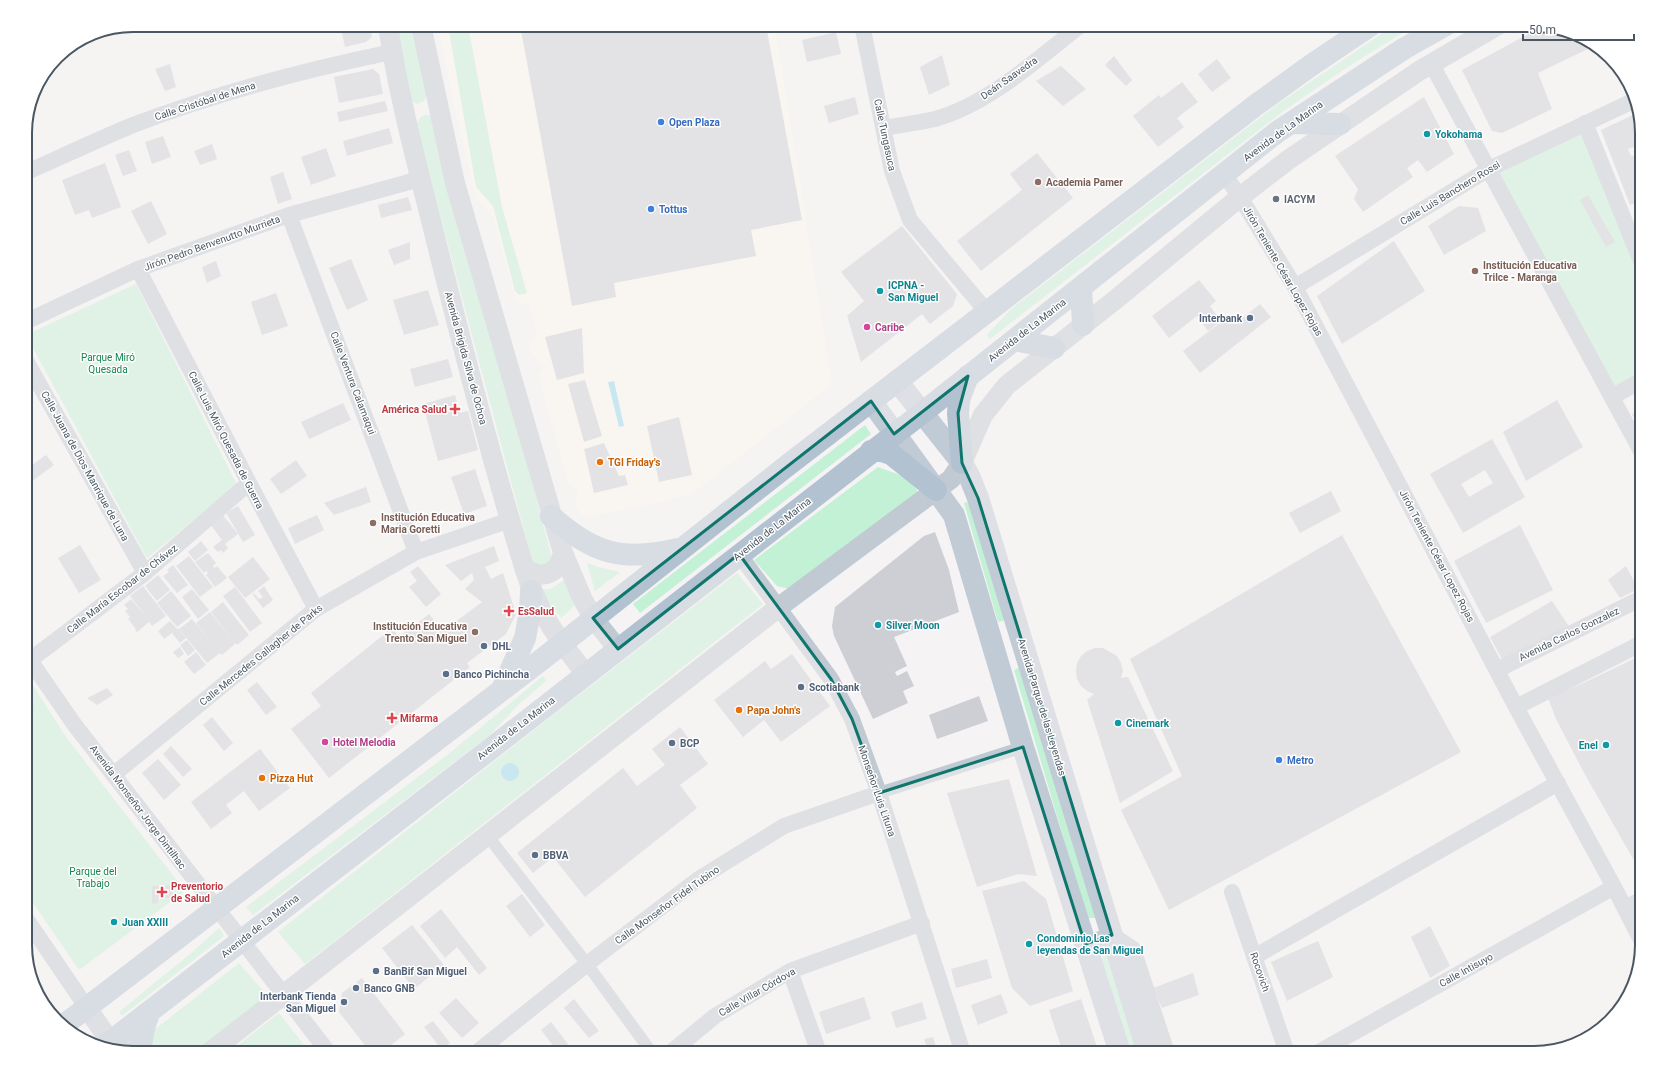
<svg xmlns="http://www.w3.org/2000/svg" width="1667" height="1078" font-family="Roboto,sans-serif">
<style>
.commercial{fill:#fdf9ef}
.green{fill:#c3f1d5}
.water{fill:#90daee}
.building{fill:#cdcfd5;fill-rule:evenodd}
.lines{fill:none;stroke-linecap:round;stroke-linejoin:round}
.pedestrian{stroke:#c1cad2;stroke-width:12}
.minor{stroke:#c1cad2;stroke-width:16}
.tertiary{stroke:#c1cad2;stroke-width:20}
.secondary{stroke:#c1cbd6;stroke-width:22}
.primary{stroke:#b3c2d1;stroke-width:22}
.marked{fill:none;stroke:#0f766e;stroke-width:3;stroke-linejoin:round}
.shop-dot{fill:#3f7fe0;stroke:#fff;stroke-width:1.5}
.culture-dot{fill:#0f9aa8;stroke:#fff;stroke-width:1.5}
.education-dot{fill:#8d6e63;stroke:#fff;stroke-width:1.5}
.worship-dot{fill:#6b7280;stroke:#fff;stroke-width:1.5}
.service-dot{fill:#5c6f8a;stroke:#fff;stroke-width:1.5}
.hotel-dot{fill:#d1479c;stroke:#fff;stroke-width:1.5}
.health-dot{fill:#e0444e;stroke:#fff;stroke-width:1.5}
.food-dot{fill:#e8710a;stroke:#fff;stroke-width:1.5}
.labels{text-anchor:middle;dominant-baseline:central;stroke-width:3;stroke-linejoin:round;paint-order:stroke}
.street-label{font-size:10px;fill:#4a5661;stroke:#fff}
.shop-label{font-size:10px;font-weight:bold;fill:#366cbe;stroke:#fff;text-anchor:start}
.culture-label{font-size:10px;font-weight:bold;fill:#0d838f;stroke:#fff;text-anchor:start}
.education-label{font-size:10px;font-weight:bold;fill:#785e54;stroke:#fff;text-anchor:start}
.worship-label{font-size:10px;font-weight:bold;fill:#5b616d;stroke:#fff;text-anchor:start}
.service-label{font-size:10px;font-weight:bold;fill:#4e5e75;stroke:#fff;text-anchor:start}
.hotel-label{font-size:10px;font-weight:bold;fill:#b23c85;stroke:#fff;text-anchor:start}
.park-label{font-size:10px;fill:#17864f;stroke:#fff}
.health-label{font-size:10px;font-weight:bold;fill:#be3a42;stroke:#fff;text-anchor:start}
.food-label{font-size:10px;font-weight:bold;fill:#c56008;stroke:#fff;text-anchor:start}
.rim{fill:none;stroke:#4a5661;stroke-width:2}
</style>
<rect width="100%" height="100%" fill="#f5f3f3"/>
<path class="commercial" d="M438,25H775L832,384L691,495L584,518L574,505L578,492L568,482L538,376L544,366L533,356L529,348V342L537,334L530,306L522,304L516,300L493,217L477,197L475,192L454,105Z"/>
<path class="green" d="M395,25H413L427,94L424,101L417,104L409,99Z
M448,25H468L502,207L527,293L519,295L515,291L493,206L476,187Z
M1395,25H1415L1343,70L1285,110L990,339L987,335L1011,309L1279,103Z
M427,115L433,117L437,122L553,562L534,568L416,124L422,116Z
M1581,132L1642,283V374L1613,390L1495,172Z
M136,284L237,485L147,558L26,335Z
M865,425L871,434L640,613L633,604Z
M878,467L911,479L918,492L790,589L777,586L754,560Z
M975,499L1009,619L998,622L964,503Z
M587,563L598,567L620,572L595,591Z
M737,573L763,604L305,964L278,932L553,715Z
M563,581L567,583L574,606L561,618L541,592L542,589H550Z
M1020,667L1096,918H1087L1014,670Z
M25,673L66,737L185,891L79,970L25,891Z
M543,676L546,681L519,704L490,735L253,915L246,907L451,752Z
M219,928L224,936L122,1016L119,1012L190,954Z
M1111,951L1142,1053H1130L1101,957Z
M239,963L265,993L261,1002L197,1053H148L153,1031Z
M279,1013L310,1053H228Z"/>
<path class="water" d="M614,381L624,426L619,427L608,382Z
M501 772a9 9 0 1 1 18 0a9 9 0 1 1-18 0Z"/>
<path class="building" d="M238,25H255V26L239,29Z
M340,25H369L372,37L366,42L345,47Z
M520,25H766L802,220L751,230L756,256L614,283L616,297L572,306Z
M1541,27L1594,43L1596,45L1538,73L1552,109L1502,133L1492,131L1462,70Z
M836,32L841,54L807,62L802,40Z
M942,55L950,85L929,95L920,67Z
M1114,56L1132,80L1126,86L1105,65Z
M1217,59L1231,78L1212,92L1198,74Z
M170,64L176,87L165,91L155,69Z
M1061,66L1086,89L1063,106L1036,81Z
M373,69L379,74L383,94L339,103L334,77Z
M1182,82L1198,102L1177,118L1184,127L1158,147L1133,116L1159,95L1161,98Z
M855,97L859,114L829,123L824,106Z
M1424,97L1454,154L1427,172L1418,160L1407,168L1413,177L1363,212L1354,199L1358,189L1335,156Z
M385,101L388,111L339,122L337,112Z
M1637,113L1642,133V175L1636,177L1638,183L1642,181V201L1630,205L1601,130ZM1637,146L1640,154L1631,156L1628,149Z
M389,128L393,143L347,156L343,141Z
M163,136L171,157L152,164L145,142Z
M212,144L217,159L200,165L194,151Z
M326,148L336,176L311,185L301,157Z
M129,150L137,171L123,176L115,155Z
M1037,153L1073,198L981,271L957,241L1022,190L1010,174Z
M105,163L121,207L92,218L89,210L75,215L62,180Z
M283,172L292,199L278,204L270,177Z
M1588,195L1615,242L1606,247L1580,200Z
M408,197L412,210L381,218L378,205Z
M151,201L167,234L148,244L131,211Z
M1459,206L1478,208L1486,231L1444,255L1428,226Z
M902,226L957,294L953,306L930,324L922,314L861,362L847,316L864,301L841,272Z
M1394,241L1425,291L1342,344L1317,296Z
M410,242V259L394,265L388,250Z
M351,259L368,300L347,310L329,268Z
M216,261L221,276L207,283L202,267Z
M1199,280L1216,301L1210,306L1221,321L1208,331L1197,316L1169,338L1152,316Z
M428,290L439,325L404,335L393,300Z
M276,293L288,326L262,335L251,302Z
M1260,304L1271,317L1200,373L1183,351L1229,316L1235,324Z
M582,328L584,373L557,380L545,337Z
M448,359L453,377L415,387L410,369Z
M585,380L602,436L584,442L568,384Z
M455,395L460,413L468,411L478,450L438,461L423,404Z
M1557,400L1583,447L1526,481L1503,432Z
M343,403L351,420L309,439L301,422Z
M1642,409V432L1632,414Z
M679,417L692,475L659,482L647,426Z
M1492,439L1525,497L1463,533L1430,474ZM1485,470L1493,483L1469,497L1461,484Z
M604,443L619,476L625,475L628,485L594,493L584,449Z
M46,455L54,465L27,485L25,482V470Z
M296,460L307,476L281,494L270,479Z
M475,469L487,506L464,514L451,477Z
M366,487L371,502L334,515L324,503Z
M1331,491L1341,511L1300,533L1289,513Z
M238,506L255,535L243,542L226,513Z
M223,515L238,534L225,544L228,548L223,553L221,550L218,552L213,547L222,540L210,524Z
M317,515L324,530L295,544L288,528Z
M1520,525L1553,590L1486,623L1454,561Z
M935,532L949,570L959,612L894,637L907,666L895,672L897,676L907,671L914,686L903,691L908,703L873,719L834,636L832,626L835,607L924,536Z
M1342,535L1461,752L1169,910L1121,810L1182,776L1130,659Z
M201,541L208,550L195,561L188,552Z
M80,545L101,580L79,593L58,558Z
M494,546L499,561L485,567L491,579L503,573L516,614L506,634L467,663L470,667L329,778L291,729L321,706L311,693L392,628L399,637L429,614L443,631L482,602L465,589L474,580L472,573L461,581L445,565Z
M208,553L216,563L213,566L214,568L217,566L227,578L215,587L206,575L208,573L206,571L204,573L195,562Z
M189,556L213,587L200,597L176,566Z
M253,557L270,579L245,598L228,577Z
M173,565L188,585L177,593L163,576L169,572L167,570Z
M418,566L441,594L426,607L409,587L417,581L410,572Z
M1626,566L1638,589L1620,598L1608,580Z
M158,575L170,590L157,601L145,586Z
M143,586L166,616L152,626L149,622L137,632L135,630L136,629L128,619L130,617L125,611L128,609L124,605L131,599L148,619L130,596Z
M264,586L273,600L263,608L253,595L254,593L259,599L263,597L258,591Z
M235,587L262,623L250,632L223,596Z
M192,589L209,610L198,619L182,597Z
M171,591L191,616L177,627L157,603Z
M1552,601L1570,628L1503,661L1490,637Z
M223,602L249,635L237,645L236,643L222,655L220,653L207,663L179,629L192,619L212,643L196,623L210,612L233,641L211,612Z
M170,621L177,629L164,639L158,631Z
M178,628L186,638L180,643L172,633Z
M187,640L195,650L188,656L180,645Z
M180,647L184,654L178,658L173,652Z
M1095,648H1103L1117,656L1121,663L1123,671L1121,678L1128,677L1173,771L1120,803L1087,700L1094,694L1087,691L1081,686L1077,679L1076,671L1077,663L1081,656L1087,651Z
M196,652L206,665L194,674L184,662Z
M792,654L830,706L781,742L764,720L743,737L714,700L765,661L771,669Z
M1642,655V861L1636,864L1583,771L1556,719L1548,698L1581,684Z
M257,682L277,707L266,715L247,690Z
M107,688L113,695L97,705L87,698Z
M979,696L988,721L937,739L929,715Z
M25,706L34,708L26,752H25Z
M212,717L233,743L224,751L203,725Z
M680,727L708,764L680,785L697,808L585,897L553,857L533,873L517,853L623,768L637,786L665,765L652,749Z
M171,746L192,769L183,777L163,754Z
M260,749L290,788L259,811L244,791L226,805L232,813L211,829L191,802Z
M158,759L181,785L164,800L142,773Z
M1009,779L1037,876L1018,874L977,887L947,793Z
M1024,881L1046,899L1073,991L1030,1006L1012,988L982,891Z
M172,885L173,898H158V903L152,904V886Z
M522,894L545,925L530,937L506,906Z
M441,909L487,968L479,975L457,947L445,958L420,926Z
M412,925L444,965L414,989L382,948Z
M1430,926L1450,966L1430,978L1411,937Z
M1318,941L1333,977L1287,1001L1271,962Z
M987,959L992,978L956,988L951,969Z
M1193,973L1199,995L1162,1008L1153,988Z
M362,978L405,1034L381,1053H371L339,1012L342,993Z
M1001,994L1008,1013L978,1025L971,1005Z
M864,997L871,1019L826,1034L819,1012Z
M456,998L479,1023L462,1038L439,1013Z
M574,999L599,1031L589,1038L564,1008Z
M1081,999L1099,1053H1063L1049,1010Z
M922,1002L927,1019L896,1028L891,1012Z
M433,1021L450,1043L442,1050L424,1027Z
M551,1022L568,1044L558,1052L541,1030Z
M933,1037L937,1050L932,1053H919L918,1048L926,1045L924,1039Z
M525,1046L530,1053H515Z"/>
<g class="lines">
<path class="pedestrian" d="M879,793L1023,747
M487,835L587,964L652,1053"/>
<path class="minor" d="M862,25L892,171L910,220L987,312
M1431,63L1642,453
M1585,123L1642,264
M884,128C900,125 918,123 935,119C989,104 1037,59 1081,25
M25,173C61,157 97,140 133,125C217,93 304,70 392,52
M1224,174L1240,197L1295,287L1516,707L1614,887L1642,942
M289,215L416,552
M138,269L249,483L316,609
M1295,287L1489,169L1633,101
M25,322L138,269L289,215L420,179
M25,359L145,573
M1612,397L1642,380
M739,554L831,679L852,719L879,793L963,1053
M25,653L74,724L329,1053
M30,660L145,573L249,483
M1497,670L1642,598
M1516,707L1642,643
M113,775L316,609L416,552L510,520
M1232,892L1287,1053
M1625,908L1642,899
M25,917L87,1008
M1085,944L1112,935L1133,949L1167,1053
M1254,957L1558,783
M790,971L819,1053
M476,1053L587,964L697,880L784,826L879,793
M670,1053L715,1016L790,971L922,923
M1317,1053L1614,887"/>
<path class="tertiary" d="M388,25C399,101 420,175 438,249C465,356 492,462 524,567C538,612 557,638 586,674
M421,25L455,183L563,553L582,598L593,618L618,649
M524,567C541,581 558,575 563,553
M87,1008L110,1041L111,1046
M110,1041L126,1046L131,1052
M209,1053L779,607L951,479L962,463L983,415L1007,385L1115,300L1240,197L1288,160L1419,71L1498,25"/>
<path class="secondary" d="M897,381L962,463L970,478L978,498L1148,1053
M871,401L954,515L1023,747L1120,1053"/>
<path class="primary" d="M1291,123L1340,124
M1081,287L1083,325
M1014,340L1054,348
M871,451H882L891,454L936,490
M962,463L958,413L959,400L968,376
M551,516C593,554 623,562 678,549
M503,687L525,638L530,612L531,591
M64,1025L545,657L788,465L1256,105L1310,66L1371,25
M106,1045L493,747L922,413L1277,132L1405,48L1446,25
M141,1053C141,1038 144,1025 150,1011"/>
</g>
<path d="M0 0H1667V1078H0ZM968,376L958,413L962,463L978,498L1112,935L1085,944L1023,747L879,793L852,719L831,679L739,554L618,649L593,618L871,401L894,434Z" fill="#f5f3f3" fill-opacity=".55" fill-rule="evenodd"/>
<path class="marked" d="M968,376L958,413L962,463L978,498L1112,935L1085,944L1023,747L879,793L852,719L831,679L739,554L618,649L593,618L871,401L894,434Z"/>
<g class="shop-dot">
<circle cx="661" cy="122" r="4"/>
<circle cx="651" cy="209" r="4"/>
<circle cx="1279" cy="760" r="4"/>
</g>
<g class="culture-dot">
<circle cx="1427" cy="134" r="4"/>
<circle cx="880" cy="291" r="4"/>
<circle cx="878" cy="625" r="4"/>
<circle cx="1118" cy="723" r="4"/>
<circle cx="1606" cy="745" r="4"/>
<circle cx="114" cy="922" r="4"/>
<circle cx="1029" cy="944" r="4"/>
</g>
<g class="education-dot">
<circle cx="1038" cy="182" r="4"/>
<circle cx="1475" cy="271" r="4"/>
<circle cx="373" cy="523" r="4"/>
<circle cx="475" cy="632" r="4"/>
</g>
<circle class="worship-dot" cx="1276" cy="199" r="4"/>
<g class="service-dot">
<circle cx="1250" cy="318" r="4"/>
<circle cx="484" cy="646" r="4"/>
<circle cx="446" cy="674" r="4"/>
<circle cx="801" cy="687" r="4"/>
<circle cx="672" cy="743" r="4"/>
<circle cx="535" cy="855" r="4"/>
<circle cx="376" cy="971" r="4"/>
<circle cx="356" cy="988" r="4"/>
<circle cx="344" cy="1002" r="4"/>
</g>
<g class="hotel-dot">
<circle cx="867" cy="327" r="4"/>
<circle cx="325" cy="742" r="4"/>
</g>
<g class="health-dot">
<path d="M453 403h4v4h4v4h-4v4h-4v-4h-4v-4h4z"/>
<path d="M507 605h4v4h4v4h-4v4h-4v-4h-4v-4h4z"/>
<path d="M390 712h4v4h4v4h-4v4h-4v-4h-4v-4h4z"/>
<path d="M160 886h4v4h4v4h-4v4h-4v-4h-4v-4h4z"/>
</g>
<g class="food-dot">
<circle cx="600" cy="462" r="4"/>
<circle cx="739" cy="710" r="4"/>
<circle cx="262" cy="778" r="4"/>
</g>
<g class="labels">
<g class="street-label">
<text transform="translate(1009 78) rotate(-35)">Deán Saavedra</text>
<text transform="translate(205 101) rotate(-18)">Calle Cristóbal de Mena</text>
<text transform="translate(1283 131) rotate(-36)">Avenida de La Marina</text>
<text transform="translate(885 135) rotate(78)">Calle Tungasuca</text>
<text transform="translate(1450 193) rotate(-31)">Calle Luis Banchero Rossi</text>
<text transform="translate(212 243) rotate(-20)">Jirón Pedro Benvenutto Murrieta</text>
<text transform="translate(1283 271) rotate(60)">Jirón Teniente César Lopez Rojas</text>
<text transform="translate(1027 330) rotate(-38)">Avenida de La Marina</text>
<text transform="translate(466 358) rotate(75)">Avenida Brigida Silva de Ochoa</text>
<text transform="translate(353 383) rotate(69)">Calle Ventura Calamaqui</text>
<text transform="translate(226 440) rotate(63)">Calle Luis Miró Quesada de Guerra</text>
<text transform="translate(85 466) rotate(61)">Calle Juana de Dios Manrique de Luna</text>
<text transform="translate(772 529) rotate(-38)">Avenida de La Marina</text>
<text transform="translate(1437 556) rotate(62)">Jirón Teniente César Lopez Rojas</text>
<text transform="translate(122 589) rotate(-38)">Calle María Escobar de Chávez</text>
<text transform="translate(1569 634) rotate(-26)">Avenida Carlos Gonzalez</text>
<text transform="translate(261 655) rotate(-39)">Calle Mercedes Gallagher de Parks</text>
<text transform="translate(1042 707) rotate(73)">Avenida Parque de las Leyendas</text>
<text transform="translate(516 728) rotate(-38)">Avenida de La Marina</text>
<text transform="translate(877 791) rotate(71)">Monseñor Luis Lituna</text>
<text transform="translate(138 807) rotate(53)">Avenida Monseñor Jorge Dintilhac</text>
<text transform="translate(667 905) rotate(-36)">Calle Monseñor Fidel Tubino</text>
<text transform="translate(260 926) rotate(-38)">Avenida de La Marina</text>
<text transform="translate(1466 970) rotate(-29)">Calle Intisuyo</text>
<text transform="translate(1260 972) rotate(71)">Rocovich</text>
<text transform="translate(757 992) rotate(-30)">Calle Villar Córdova</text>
</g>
<g class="shop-label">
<text x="669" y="122">Open Plaza</text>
<text x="659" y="209">Tottus</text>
<text x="1287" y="760">Metro</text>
</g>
<g class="culture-label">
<text x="1435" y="134">Yokohama</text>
<text x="888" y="285">ICPNA -<tspan x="888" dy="12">San Miguel</tspan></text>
<text x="886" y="625">Silver Moon</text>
<text x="1126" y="723">Cinemark</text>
<text x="1598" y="745" text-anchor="end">Enel</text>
<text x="122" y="922">Juan XXIII</text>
<text x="1037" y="938">Condominio Las<tspan x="1037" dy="12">leyendas de San Miguel</tspan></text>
</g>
<g class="education-label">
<text x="1046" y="182">Academia Pamer</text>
<text x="1483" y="265">Institución Educativa<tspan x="1483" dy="12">Trilce - Maranga</tspan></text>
<text x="381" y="517">Institución Educativa<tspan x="381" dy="12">Maria Goretti</tspan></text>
<text x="467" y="626" text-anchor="end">Institución Educativa<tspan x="467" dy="12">Trento San Miguel</tspan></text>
</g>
<g class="worship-label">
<text x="1284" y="199">IACYM</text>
</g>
<g class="service-label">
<text x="1242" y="318" text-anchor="end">Interbank</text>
<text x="492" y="646">DHL</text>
<text x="454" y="674">Banco Pichincha</text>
<text x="809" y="687">Scotiabank</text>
<text x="680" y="743">BCP</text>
<text x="543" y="855">BBVA</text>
<text x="384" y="971">BanBif San Miguel</text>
<text x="364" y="988">Banco GNB</text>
<text x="336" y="996" text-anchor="end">Interbank Tienda<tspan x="336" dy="12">San Miguel</tspan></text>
</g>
<g class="hotel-label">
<text x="875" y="327">Caribe</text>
<text x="333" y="742">Hotel Melodia</text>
</g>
<g class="park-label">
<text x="108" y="357">Parque Miró<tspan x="108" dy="12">Quesada</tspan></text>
<text x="93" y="871">Parque del<tspan x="93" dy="12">Trabajo</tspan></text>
</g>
<g class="health-label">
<text x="447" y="409" text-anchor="end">América Salud</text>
<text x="518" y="611">EsSalud</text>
<text x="400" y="718">Mifarma</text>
<text x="171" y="886">Preventorio<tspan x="171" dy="12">de Salud</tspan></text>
</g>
<g class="food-label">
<text x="608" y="462">TGI Friday's</text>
<text x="747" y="710">Papa John's</text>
<text x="270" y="778">Pizza Hut</text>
</g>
</g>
<path d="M0 0H1667V1078H0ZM133 32H1534A101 101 0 0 1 1635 133V945A101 101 0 0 1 1534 1046H133A101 101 0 0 1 32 945V133A101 101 0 0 1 133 32Z" fill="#fff" fill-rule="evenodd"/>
<path class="rim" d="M133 32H1534A101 101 0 0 1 1635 133V945A101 101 0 0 1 1534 1046H133A101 101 0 0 1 32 945V133A101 101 0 0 1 133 32Z"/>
<path d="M1523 34v6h111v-6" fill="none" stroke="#4a5661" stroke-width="2"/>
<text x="1529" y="34" font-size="12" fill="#4a5661" stroke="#ffffff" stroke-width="3" paint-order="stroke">50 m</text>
</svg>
